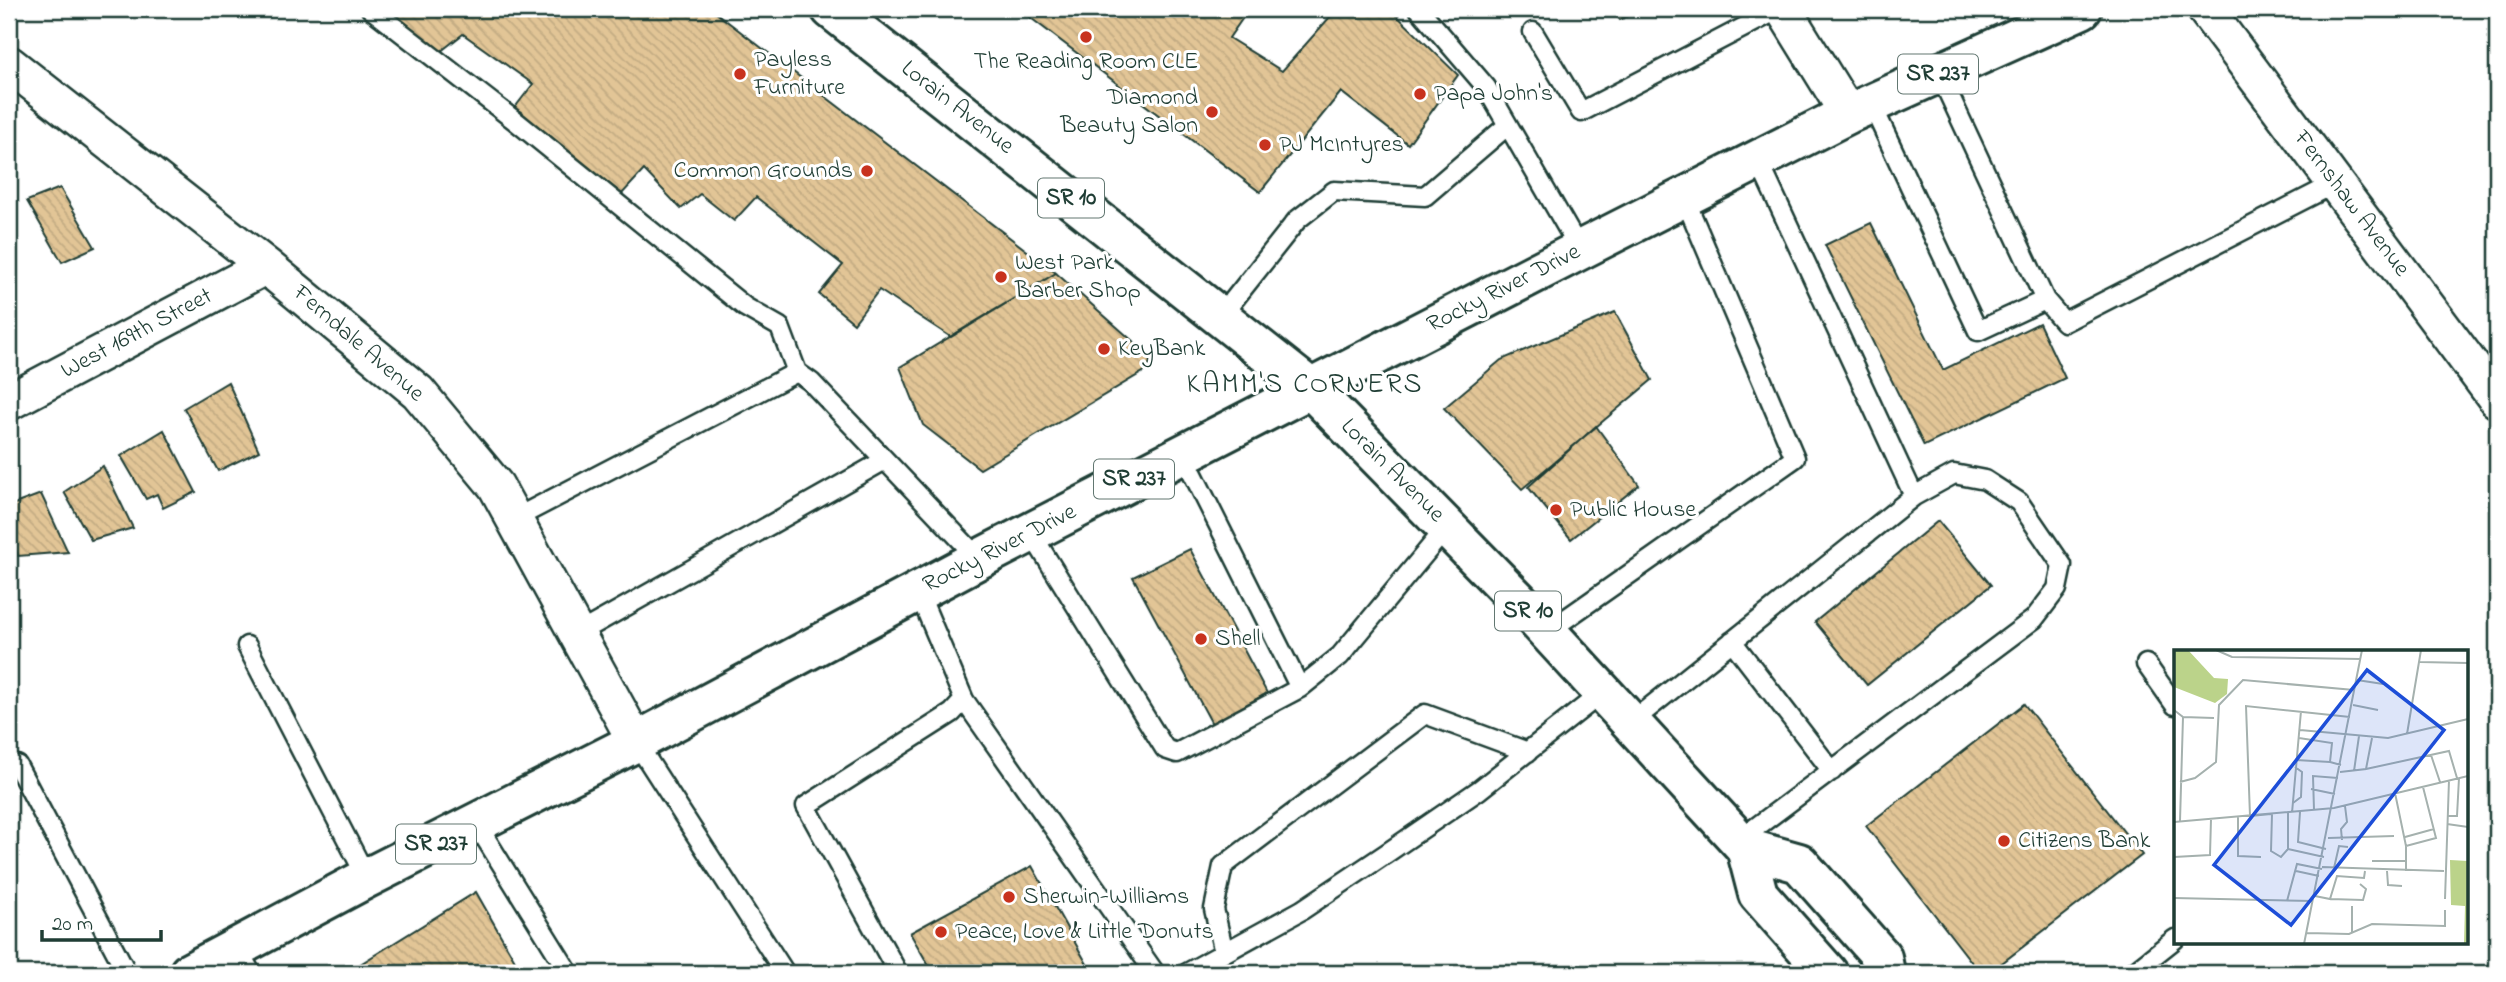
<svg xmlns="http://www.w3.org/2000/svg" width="2506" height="982" font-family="'Indie Flower',sans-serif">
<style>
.building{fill:url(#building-back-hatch);stroke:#1f3d34;stroke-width:2}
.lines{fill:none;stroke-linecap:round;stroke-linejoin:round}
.service-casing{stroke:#1f3d34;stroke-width:23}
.minor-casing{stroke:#1f3d34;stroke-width:40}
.primary-casing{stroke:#1f3d34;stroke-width:44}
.service{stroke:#fff;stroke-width:18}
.minor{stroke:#fff;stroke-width:35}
.primary{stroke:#fff;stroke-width:38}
.poi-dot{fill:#c8321e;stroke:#fff;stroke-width:2.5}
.labels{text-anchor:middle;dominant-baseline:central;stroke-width:6;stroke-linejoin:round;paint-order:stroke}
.shield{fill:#fff;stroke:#627771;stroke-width:2}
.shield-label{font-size:23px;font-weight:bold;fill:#1f3d34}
.poi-label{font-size:24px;fill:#1f3d34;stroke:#fff;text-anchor:start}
.street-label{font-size:24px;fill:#1f3d34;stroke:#fff}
.quarter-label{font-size:28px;letter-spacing:2px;fill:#1f3d34;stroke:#fff}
.inset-road{fill:none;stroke:#a5b1ae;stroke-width:2}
.view{fill:#1d4ed8;fill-opacity:0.15;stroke:#1d4ed8;stroke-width:3.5}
.inset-edge{fill:none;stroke:#1f3d34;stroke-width:3.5}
</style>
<defs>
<pattern id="building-back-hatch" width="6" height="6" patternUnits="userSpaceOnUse" patternTransform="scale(1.75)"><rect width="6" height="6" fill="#e2c596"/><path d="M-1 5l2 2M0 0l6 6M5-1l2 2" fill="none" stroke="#c1aa82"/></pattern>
</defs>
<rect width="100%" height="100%" fill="#fff"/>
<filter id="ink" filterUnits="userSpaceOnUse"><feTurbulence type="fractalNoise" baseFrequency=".0143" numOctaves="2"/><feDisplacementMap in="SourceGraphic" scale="14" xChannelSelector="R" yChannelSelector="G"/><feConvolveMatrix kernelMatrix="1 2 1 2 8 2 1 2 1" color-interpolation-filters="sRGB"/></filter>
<g filter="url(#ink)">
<path class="building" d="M388,9H711L1056,273L951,337L879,290L854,323L819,294L843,265L756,197L734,221L700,194L681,209L644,170L622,194L513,110L533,84L463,34L440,52Z
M1019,9H1249L1229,38L1282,71L1337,9H1390L1458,75L1408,144L1341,92L1260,192Z
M1611,9H1641L1620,20Z
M60,188L95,247L62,262L27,201Z
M1871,223L1943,370L2039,323L2065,378L1924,446L1825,245Z
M1056,273L1151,357L1148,369L980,469L923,425L900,367Z
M1615,312L1652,380L1522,489L1444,408L1501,360Z
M228,382L259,451L218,471L184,408Z
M1596,426L1639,485L1571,539L1528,487Z
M164,430L196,492L163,508L157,494L146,499L121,456Z
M103,466L133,528L91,540L64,492Z
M41,494L68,552L18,556L9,534V506Z
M1938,521L1991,585L1867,685L1815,622Z
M1190,549L1267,693L1212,724L1133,577Z
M2024,704L2142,855L1989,973H1980L1866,826Z
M1032,866L1092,973H933L910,933Z
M476,892L522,973H346Z"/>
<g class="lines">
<g class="service-casing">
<path id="service" d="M371,9L518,123L745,307L780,327L797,372
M1419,9L1486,87L1580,250
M1533,32L1581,112L1779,9
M1939,73L2045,300
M1871,103L1978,331L2045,300L2064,322L2336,183
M1758,160L1914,496
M1221,316L1297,220L1334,191L1425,196L1508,125
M1183,454L1300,688
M514,519L797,372L811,382L979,559
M1031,533L1165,749L1177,753L1300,688L1340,656L1447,527
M1547,632L1795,458L1684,197
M577,634L885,460
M1732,641L1832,771
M247,646L367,878
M2146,664L2175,705
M964,700L1155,973
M1630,723L1914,496L1954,474L1985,480L2019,502L2062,565L2057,589L2034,619L1739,840
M636,742L785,973
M17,765L127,973
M476,823L569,973
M237,948L251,973
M1224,953L1214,909L1223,866L1425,714L1528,752
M898,973L806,806L952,713L964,700L918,591
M1187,973L1302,910L1387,853L1479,790L1603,692
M2132,973L2175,939"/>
</g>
<g class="minor-casing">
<path id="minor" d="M1783,9L1848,114
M2205,9L2497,400
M9,64L266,266L418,392L496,486L636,742
M9,402L266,266"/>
</g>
<g class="primary-casing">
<path id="primary" d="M831,9L1310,388L1518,600L1746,848L1758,894L1828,973
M1746,848L1799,863L1882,957L1885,973
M189,973L367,878L636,742L979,559L1580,250L1848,114L2082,9"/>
</g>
<use href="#service" class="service"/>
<use href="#minor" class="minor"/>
<use href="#primary" class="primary"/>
</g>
</g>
<g class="poi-dot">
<circle cx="1086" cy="37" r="7"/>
<circle cx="740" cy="74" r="7"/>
<circle cx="1420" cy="94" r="7"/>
<circle cx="1212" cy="112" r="7"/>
<circle cx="1265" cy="145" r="7"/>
<circle cx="867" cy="171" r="7"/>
<circle cx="1001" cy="277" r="7"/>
<circle cx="1104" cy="349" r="7"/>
<circle cx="1556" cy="510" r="7"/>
<circle cx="1201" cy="639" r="7"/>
<circle cx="2004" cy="841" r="7"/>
<circle cx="1009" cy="897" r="7"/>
<circle cx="941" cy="932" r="7"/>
</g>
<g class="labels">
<g class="shield">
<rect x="1898" y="54.5" width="80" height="39" rx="5"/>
<rect x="1038" y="178.5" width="66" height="39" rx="5"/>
<rect x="1094" y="459.5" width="80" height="39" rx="5"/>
<rect x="1495" y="591.5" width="66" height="39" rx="5"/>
<rect x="396" y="824.5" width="80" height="39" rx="5"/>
</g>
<g class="shield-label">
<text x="1938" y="74">SR 237</text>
<text x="1071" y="198">SR 10</text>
<text x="1134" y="479">SR 237</text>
<text x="1528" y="611">SR 10</text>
<text x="436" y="844">SR 237</text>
</g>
<g class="poi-label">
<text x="754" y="60">Payless<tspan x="754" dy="28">Furniture</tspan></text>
<text x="1086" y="62" text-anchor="middle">The Reading Room CLE</text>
<text x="1434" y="94">Papa John's</text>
<text x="1198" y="98" text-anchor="end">Diamond<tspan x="1198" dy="28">Beauty Salon</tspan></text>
<text x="1279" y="145">PJ McIntyres</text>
<text x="853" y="171" text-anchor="end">Common Grounds</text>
<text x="1015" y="263">West Park<tspan x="1015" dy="28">Barber Shop</tspan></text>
<text x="1118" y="349">KeyBank</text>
<text x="1570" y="510">Public House</text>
<text x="1215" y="639">Shell</text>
<text x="2018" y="841">Citizens Bank</text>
<text x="1023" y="897">Sherwin-Williams</text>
<text x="955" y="932">Peace, Love &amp; Little Donuts</text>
</g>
<g class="street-label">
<text transform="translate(957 108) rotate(38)">Lorain Avenue</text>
<text transform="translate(2351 204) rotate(53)">Fernshaw Avenue</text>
<text transform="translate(1504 289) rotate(-27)">Rocky River Drive</text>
<text transform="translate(137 334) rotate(-28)">West 169th Street</text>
<text transform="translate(358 344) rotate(41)">Ferndale Avenue</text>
<text transform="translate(1392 471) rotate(45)">Lorain Avenue</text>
<text transform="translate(1000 549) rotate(-27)">Rocky River Drive</text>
</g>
<g class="quarter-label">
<text x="1305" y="385">KAMM'S CORNERS</text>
</g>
</g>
<g transform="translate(2174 650)">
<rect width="294" height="294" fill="#fff"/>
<path d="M0,0H14L40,28L54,29L53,44L41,53L0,37Z" fill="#bbd38a"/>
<path d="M276,210L294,211V294H290L291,256L277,255Z" fill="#bbd38a"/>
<path class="inset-road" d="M42,0L58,7L187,9M246,12L294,13M183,30L209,34M179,55L204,60M0,60L9,67L40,68M126,80L214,88L294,69M233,84L247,0M125,88L158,93L156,112L167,115M257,105L266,132M122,110L156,112M192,119L275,101L283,128M180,121L185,86M166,122L192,119L198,88M6,132L21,128L42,112L45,55L69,30L180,40M137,139L161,144M221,143L232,196L262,188L249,137M119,153L127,147L128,122L121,117M140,160L139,126L164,128M126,162L124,192L152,199M118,163L127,61M98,164L97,201L107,207L114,199V163M76,166L72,56L176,67M76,166L97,164M273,166H283L285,128M64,167V206L87,207M6,171L9,67M0,172L160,158L294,126M273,174L294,177M231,187L260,179M154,188L220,186M168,190L167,179L173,172L171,156M114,199L150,207M0,207L36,205L37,169M198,211H232M148,217L270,221M160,218L165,196L174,197M122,221L145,226M213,221L214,235L228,236M232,221V196M141,246L156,249L163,226L190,228L191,221M0,248L139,251M156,249L189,250L192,239L186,234M271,249L275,130M113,251L123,214L148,219M133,283L175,284L198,274L271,276V260M178,283V256M130,294L188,0"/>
<path class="view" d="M193,20L270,80L117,275L40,215Z"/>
<rect width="294" height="294" class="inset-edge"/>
</g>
<rect width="2506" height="982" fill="none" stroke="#fff" stroke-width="35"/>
<rect x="18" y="18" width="2471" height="947" fill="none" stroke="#1f3d34" stroke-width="2.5" filter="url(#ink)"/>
<path d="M42 930v10h119v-10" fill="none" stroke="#1f3d34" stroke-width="3.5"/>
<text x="52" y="930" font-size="21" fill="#1f3d34" stroke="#ffffff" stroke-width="5" paint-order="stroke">20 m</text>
</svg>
